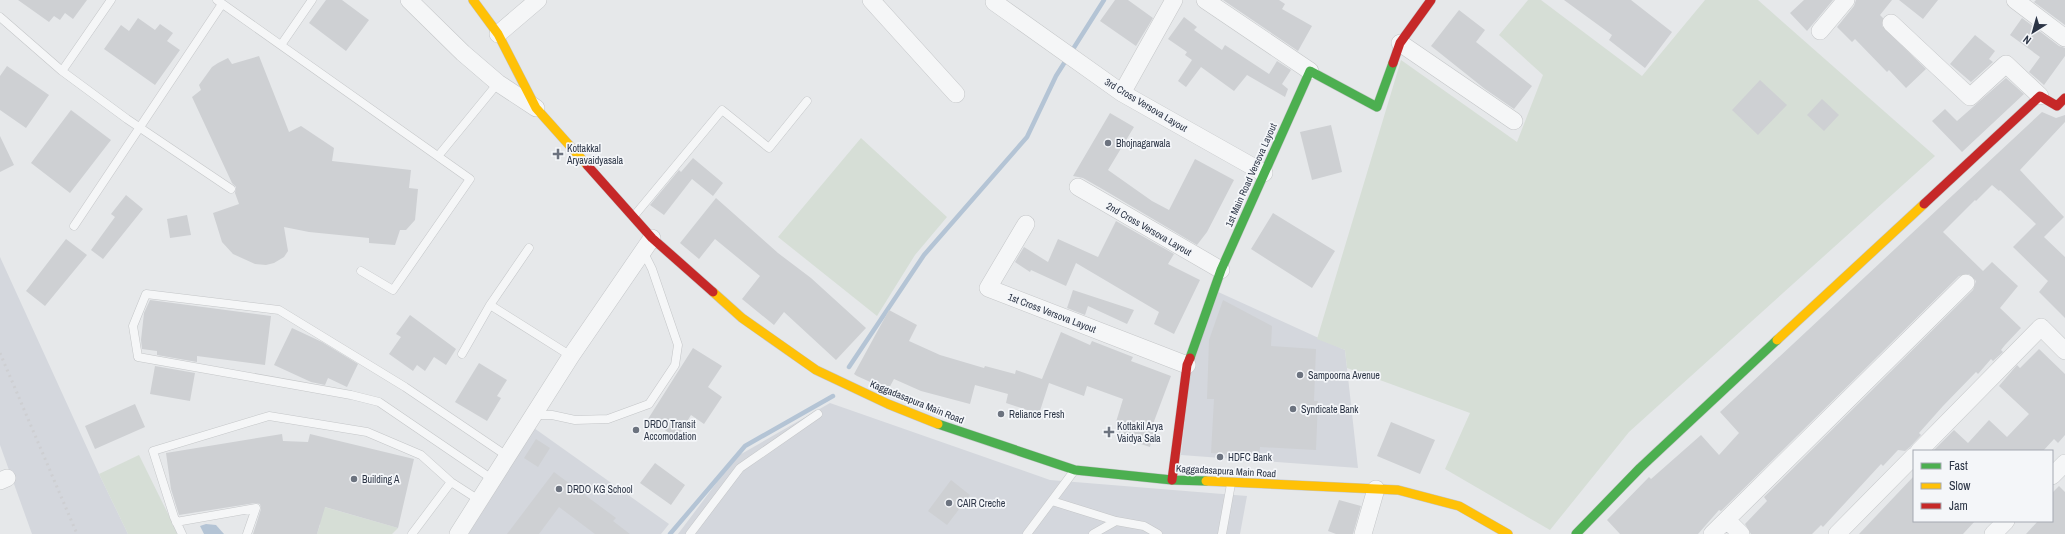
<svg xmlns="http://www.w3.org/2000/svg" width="2065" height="534" font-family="'Archivo Narrow',sans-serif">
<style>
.built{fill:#d4d7dd}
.green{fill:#d6ded6}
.water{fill:#b4c4d5}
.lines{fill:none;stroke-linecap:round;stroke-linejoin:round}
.stream{stroke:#b4c4d5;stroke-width:4.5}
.building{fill:#ced0d3}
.lane-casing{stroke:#c4c6c8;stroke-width:9}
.street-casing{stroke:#c4c6c8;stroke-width:18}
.fast-casing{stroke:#c4c6c8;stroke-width:10}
.slow-casing{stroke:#c4c6c8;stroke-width:10}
.jam-casing{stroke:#c4c6c8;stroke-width:10}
.lane{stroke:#f5f6f7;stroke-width:8}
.street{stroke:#f5f6f7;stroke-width:17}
.fast{stroke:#4caf50;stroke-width:9}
.slow{stroke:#ffc107;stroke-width:9}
.jam{stroke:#c62828;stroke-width:9}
.rail{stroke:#cecfd2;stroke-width:3;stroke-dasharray:2 4;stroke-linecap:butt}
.poi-dot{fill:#6c737f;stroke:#f4f6f9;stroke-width:1.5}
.labels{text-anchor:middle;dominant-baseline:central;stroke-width:3.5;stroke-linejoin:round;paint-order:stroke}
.street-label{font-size:10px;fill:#2b3445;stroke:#f4f6f9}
.poi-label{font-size:10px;fill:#2b3445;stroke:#f4f6f9;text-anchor:start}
</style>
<rect width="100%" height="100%" fill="#e6e8ea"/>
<path class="built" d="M0,257L99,474L128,534H32L0,445Z
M1216,291L1345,350L1358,468L1181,455L1191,366Z
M830,403L1050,480L1247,496L1240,534H678L736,457Z
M534,428L669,524L661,534H468Z"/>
<path class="green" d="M1528,0H1541L1642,76L1705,0H1758L1935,156L1629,432L1550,530L1445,469L1470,413L1347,368L1345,350L1317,339L1401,60L1517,142L1543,75L1499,35Z
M861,138L947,217L915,255L877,316L778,237Z
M139,455L174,526L177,534H128L99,474Z
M307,502L398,528L392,534H317L320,525Z"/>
<path class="water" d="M206,524L216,525L224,534H204L200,526Z"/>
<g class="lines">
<path class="stream" d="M849,367L924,255L1027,137L1056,76L1104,0
M670,534L745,446L833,396"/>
</g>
<path class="building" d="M18,0H87L73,19L65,13L60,20L54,16L49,22Z
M326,0H342L369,20L346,51L309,23Z
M1115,0H1128L1153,18L1136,46L1100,21Z
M1223,0H1279L1285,4L1282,9L1312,26L1298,51Z
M1564,0H1631L1672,32L1645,68L1609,40L1612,35Z
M1804,0H1833L1807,31L1790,13Z
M1856,0H1892L1880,15L1883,18L1882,26L1926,69L1906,88L1889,70L1887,72L1855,39L1852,42L1837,27L1854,6Z
M1899,0H1938L1923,19Z
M2036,0H2065V25L2034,2Z
M1459,10L1485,30L1476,42L1532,86L1514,109L1485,89L1431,46Z
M1184,17L1197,27L1194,30L1222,50L1225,45L1269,74L1277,61L1291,70L1282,84L1288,89L1285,97L1247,75L1234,91L1201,67L1186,87L1178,81L1192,60L1185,55L1187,52L1168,39Z
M138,18L155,30L160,24L173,33L167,41L180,50L155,85L104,49L121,25L129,31Z
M2022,18L2059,46L2065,48V56L2044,85L2029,72L2040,57L2010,35Z
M1975,35L1995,51L1989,59L1993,62L1971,82L1950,64Z
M259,56L289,132L301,126L334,148L332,161L411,170L409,188L418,189L415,220L406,230H400L395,245L369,243V238L309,232L284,227L288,251L284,257L274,263L266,265L255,264L233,254L222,242L213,213L239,204L235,193L236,187L232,183L192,97L201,90L199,85L212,67L218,63L228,58L232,64Z
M7,66L49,95L26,128L0,110V76Z
M2006,78L2024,94L1962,152L1932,121L1945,109L1957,121Z
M1760,80L1787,105L1758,135L1732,110Z
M1822,99L1839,115L1824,131L1807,115Z
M71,110L111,140L70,193L31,163Z
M2042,112L2056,118L2065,115V122L2020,170L2064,217L2044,237L2065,257V318L2039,292L2048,281L2013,247L2036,224L2000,190L1999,191L1992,185L1976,201L1975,200L1943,232L1983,271L1992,262L2018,286L2000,308L2021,328L2005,345L2001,350L2003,352L1993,361L1991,359L1978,374L1976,372L1943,406L1919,433L1921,435L1910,447L1905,451L1898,450L1883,466L1881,464L1823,527L1821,525L1812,534H1751L1745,524L1767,501L1764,497L1973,290L1976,281L1969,274L1959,276L1721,511L1719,510L1698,534H1620L1607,520L1649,477L1651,479L1701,435L1719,455L1739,433L1720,412Z
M1110,113L1134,127L1108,170L1152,201L1169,210L1195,159L1234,180L1207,232L1197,245L1104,190L1083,178L1073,176Z
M1331,125L1342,172L1312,180L1300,132Z
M0,136L14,165L0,172Z
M693,158L723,183L713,196L692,179L664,215L650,205L679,170L681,172Z
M126,195L143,209L103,259L91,250L115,217L111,214Z
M716,198L778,253L811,278L866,328L836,360L784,312L774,325L742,299L760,276L715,239L699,259L680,243Z
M1273,213L1335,251L1312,288L1251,249Z
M187,215L191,235L170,238L167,219Z
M1116,221L1174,254L1168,264L1200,280L1174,334L1154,324L1159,312L1076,263L1066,286L1031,270L1030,272L1015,262L1024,247L1048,262L1058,239L1098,257Z
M66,239L87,255L45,306L26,291Z
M1073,290L1134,310L1127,324L1088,306L1085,315L1067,308Z
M150,300L271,316L265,365L197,356V362L157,355V351L142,349L141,340L144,313Z
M1223,300L1272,326L1271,346L1316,349L1314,401H1318L1316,450L1260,447L1259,456L1211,453L1214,399H1207L1209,340Z
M889,310L917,325L909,341L940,355L984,368L985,366L1015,374L1016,370L1042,379L1061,332L1090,345L1092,341L1133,357L1131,361L1171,376L1153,424L1156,425L1150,447L1116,436L1120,423L1116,422L1123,399L1087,386L1084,396L1049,383L1039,414L1006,403L1008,394L975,385L970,404L921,391L894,379L888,390L857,376L854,374Z
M410,315L456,349L446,365L434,357L425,371L417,365L413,371L389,354L401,337L396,334Z
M292,328L322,342L358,364L347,387L328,378L325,385L311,382L274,365Z
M693,348L722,366L708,387L722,397L704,424L691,415L677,438L648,419Z
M2039,349L2065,374V435L2058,443L2054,439L2043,451H1933L1954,430L1968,443L1989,420L2007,437L2029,414L1999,386L2017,365L2020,368Z
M479,363L507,380L497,396L501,398L487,421L455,402Z
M155,366L195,373L190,401L150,394Z
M135,404L145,427L95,449L85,426Z
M1391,422L1435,440L1420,474L1377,456Z
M282,434L283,441L308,442L310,434L414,459L398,528L325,507L317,534H253L261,509L260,504L255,503L179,515L171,489L166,453Z
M536,439L550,448L538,467L524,458Z
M655,463L685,485L671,505L640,483Z
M554,472L616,518L613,521L630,534H595L559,507L539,534H507Z
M1914,476V521H1975L1963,534H1859Z
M951,480L970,495L947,525L928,511Z
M2059,486L2065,492V534H2026L2038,521H2052V493Z
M1339,500L1361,506L1353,534H1336L1328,531Z"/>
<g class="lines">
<g class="lane-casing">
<path id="lane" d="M217,0L470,179L393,290L361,271
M0,17L62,71L127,119L231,189
M281,45L312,0
M62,71L111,0
M439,155L498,83
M634,216L722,110L769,148L807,101
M74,226L222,4
M490,305L529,248
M462,354L490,305L571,356
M533,415H552L575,420L608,419L649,404L675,365L678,345L652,269L643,251
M492,479L379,402L351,395L138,357L133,326L146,294L279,310L405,387L507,456
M1052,501L1116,521
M176,522L256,508L247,534
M182,534L174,517L153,451L269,416L367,432L421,455L451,482L479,500
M412,534L451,482
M690,534L740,468L818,414
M1027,534L1074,471
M1093,534L1116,521L1144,526L1158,534
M1222,534L1231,484"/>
</g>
<g class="street-casing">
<path id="street" d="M409,0L463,53L498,83L536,108
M871,0L956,94
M996,0L994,2L1122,93L1264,173
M1205,0L1310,71
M2015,0L2065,38
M1891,23L1970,97L2006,64L2040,96
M1820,31L1846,0
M498,34L538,0
M1400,43L1514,121
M1122,93L1174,0
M1078,187L1221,270
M1026,224L988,288L1187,365
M1919,451L2041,327L2065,351
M2052,476L2065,463
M0,481L7,478
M1727,520L1741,534
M458,534L571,356L652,238
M1363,534L1376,489
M1712,534L1966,283
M1837,534L1914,456
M1993,534L2006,521"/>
</g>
<g class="fast-casing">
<path id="fast" d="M1190,358L1221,270L1310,71L1377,107L1393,63
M938,424L1075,470L1172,480L1206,481
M1576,534L1640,468L1777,340"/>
</g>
<g class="slow-casing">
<path id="slow" d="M473,0L498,34L536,108L587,165
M713,292L742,318L816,370L888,404L938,424
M1777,340L1924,204
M1206,481L1398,490L1459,506L1508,534"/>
</g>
<g class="jam-casing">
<path id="jam" d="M1393,63L1400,43L1431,0
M587,165L652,238L713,292
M1924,204L2040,96L2057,106L2065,98
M1172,480L1187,365L1190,358"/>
</g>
<use href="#lane" class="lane"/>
<use href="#street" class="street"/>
<use href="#fast" class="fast"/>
<use href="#slow" class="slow"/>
<use href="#jam" class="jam"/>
<path class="rail" d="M0,353L77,534"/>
</g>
<g class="poi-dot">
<circle cx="1108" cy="143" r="4"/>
<path d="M556 148h4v4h4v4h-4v4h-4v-4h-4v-4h4z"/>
<circle cx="1300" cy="375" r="4"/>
<circle cx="1293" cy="409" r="4"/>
<circle cx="1001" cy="414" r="4"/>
<circle cx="636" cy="430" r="4"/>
<path d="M1107 426h4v4h4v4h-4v4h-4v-4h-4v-4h4z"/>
<circle cx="1220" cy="457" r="4"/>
<circle cx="354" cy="479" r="4"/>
<circle cx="559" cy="489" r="4"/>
<circle cx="949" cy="503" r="4"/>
</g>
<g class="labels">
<g class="street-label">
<text transform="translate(1146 105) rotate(31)">3rd Cross Versova Layout</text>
<text transform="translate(1251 175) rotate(-66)">1st Main Road Versova Layout</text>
<text transform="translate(1149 229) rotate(30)">2nd Cross Versova Layout</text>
<text transform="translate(1052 313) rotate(21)">1st Cross Versova Layout</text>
<text transform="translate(917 402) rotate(22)">Kaggadasapura Main Road</text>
<text transform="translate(1226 471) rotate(3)">Kaggadasapura Main Road</text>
</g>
<g class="poi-label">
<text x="1116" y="143">Bhojnagarwala</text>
<text x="567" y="148">Kottakkal<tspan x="567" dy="12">Aryavaidyasala</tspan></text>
<text x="1308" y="375">Sampoorna Avenue</text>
<text x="1301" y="409">Syndicate Bank</text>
<text x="1009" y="414">Reliance Fresh</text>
<text x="644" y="424">DRDO Transit<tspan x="644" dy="12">Accomodation</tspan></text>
<text x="1117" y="426">Kottakil Arya<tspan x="1117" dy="12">Vaidya Sala</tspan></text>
<text x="1228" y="457">HDFC Bank</text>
<text x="362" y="479">Building A</text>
<text x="567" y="489">DRDO KG School</text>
<text x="957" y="503">CAIR Creche</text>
</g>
</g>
<rect x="1913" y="450" width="140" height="72" fill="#f4f6f9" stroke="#a4a8b1"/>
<rect x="1921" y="463" width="20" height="6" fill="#4caf50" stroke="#a4a8b1"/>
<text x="1949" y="470" font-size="12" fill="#2b3445">Fast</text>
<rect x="1921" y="483" width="20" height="6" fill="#ffc107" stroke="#a4a8b1"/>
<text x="1949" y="490" font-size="12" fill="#2b3445">Slow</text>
<rect x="1921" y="503" width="20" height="6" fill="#c62828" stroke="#a4a8b1"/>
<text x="1949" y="510" font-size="12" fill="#2b3445">Jam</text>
<g transform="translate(2033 32) rotate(217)" stroke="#f4f6f9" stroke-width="3" paint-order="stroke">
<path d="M0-3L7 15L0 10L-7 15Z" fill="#2b3445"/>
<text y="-6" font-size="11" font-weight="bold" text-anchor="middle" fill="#2b3445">N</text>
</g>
</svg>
